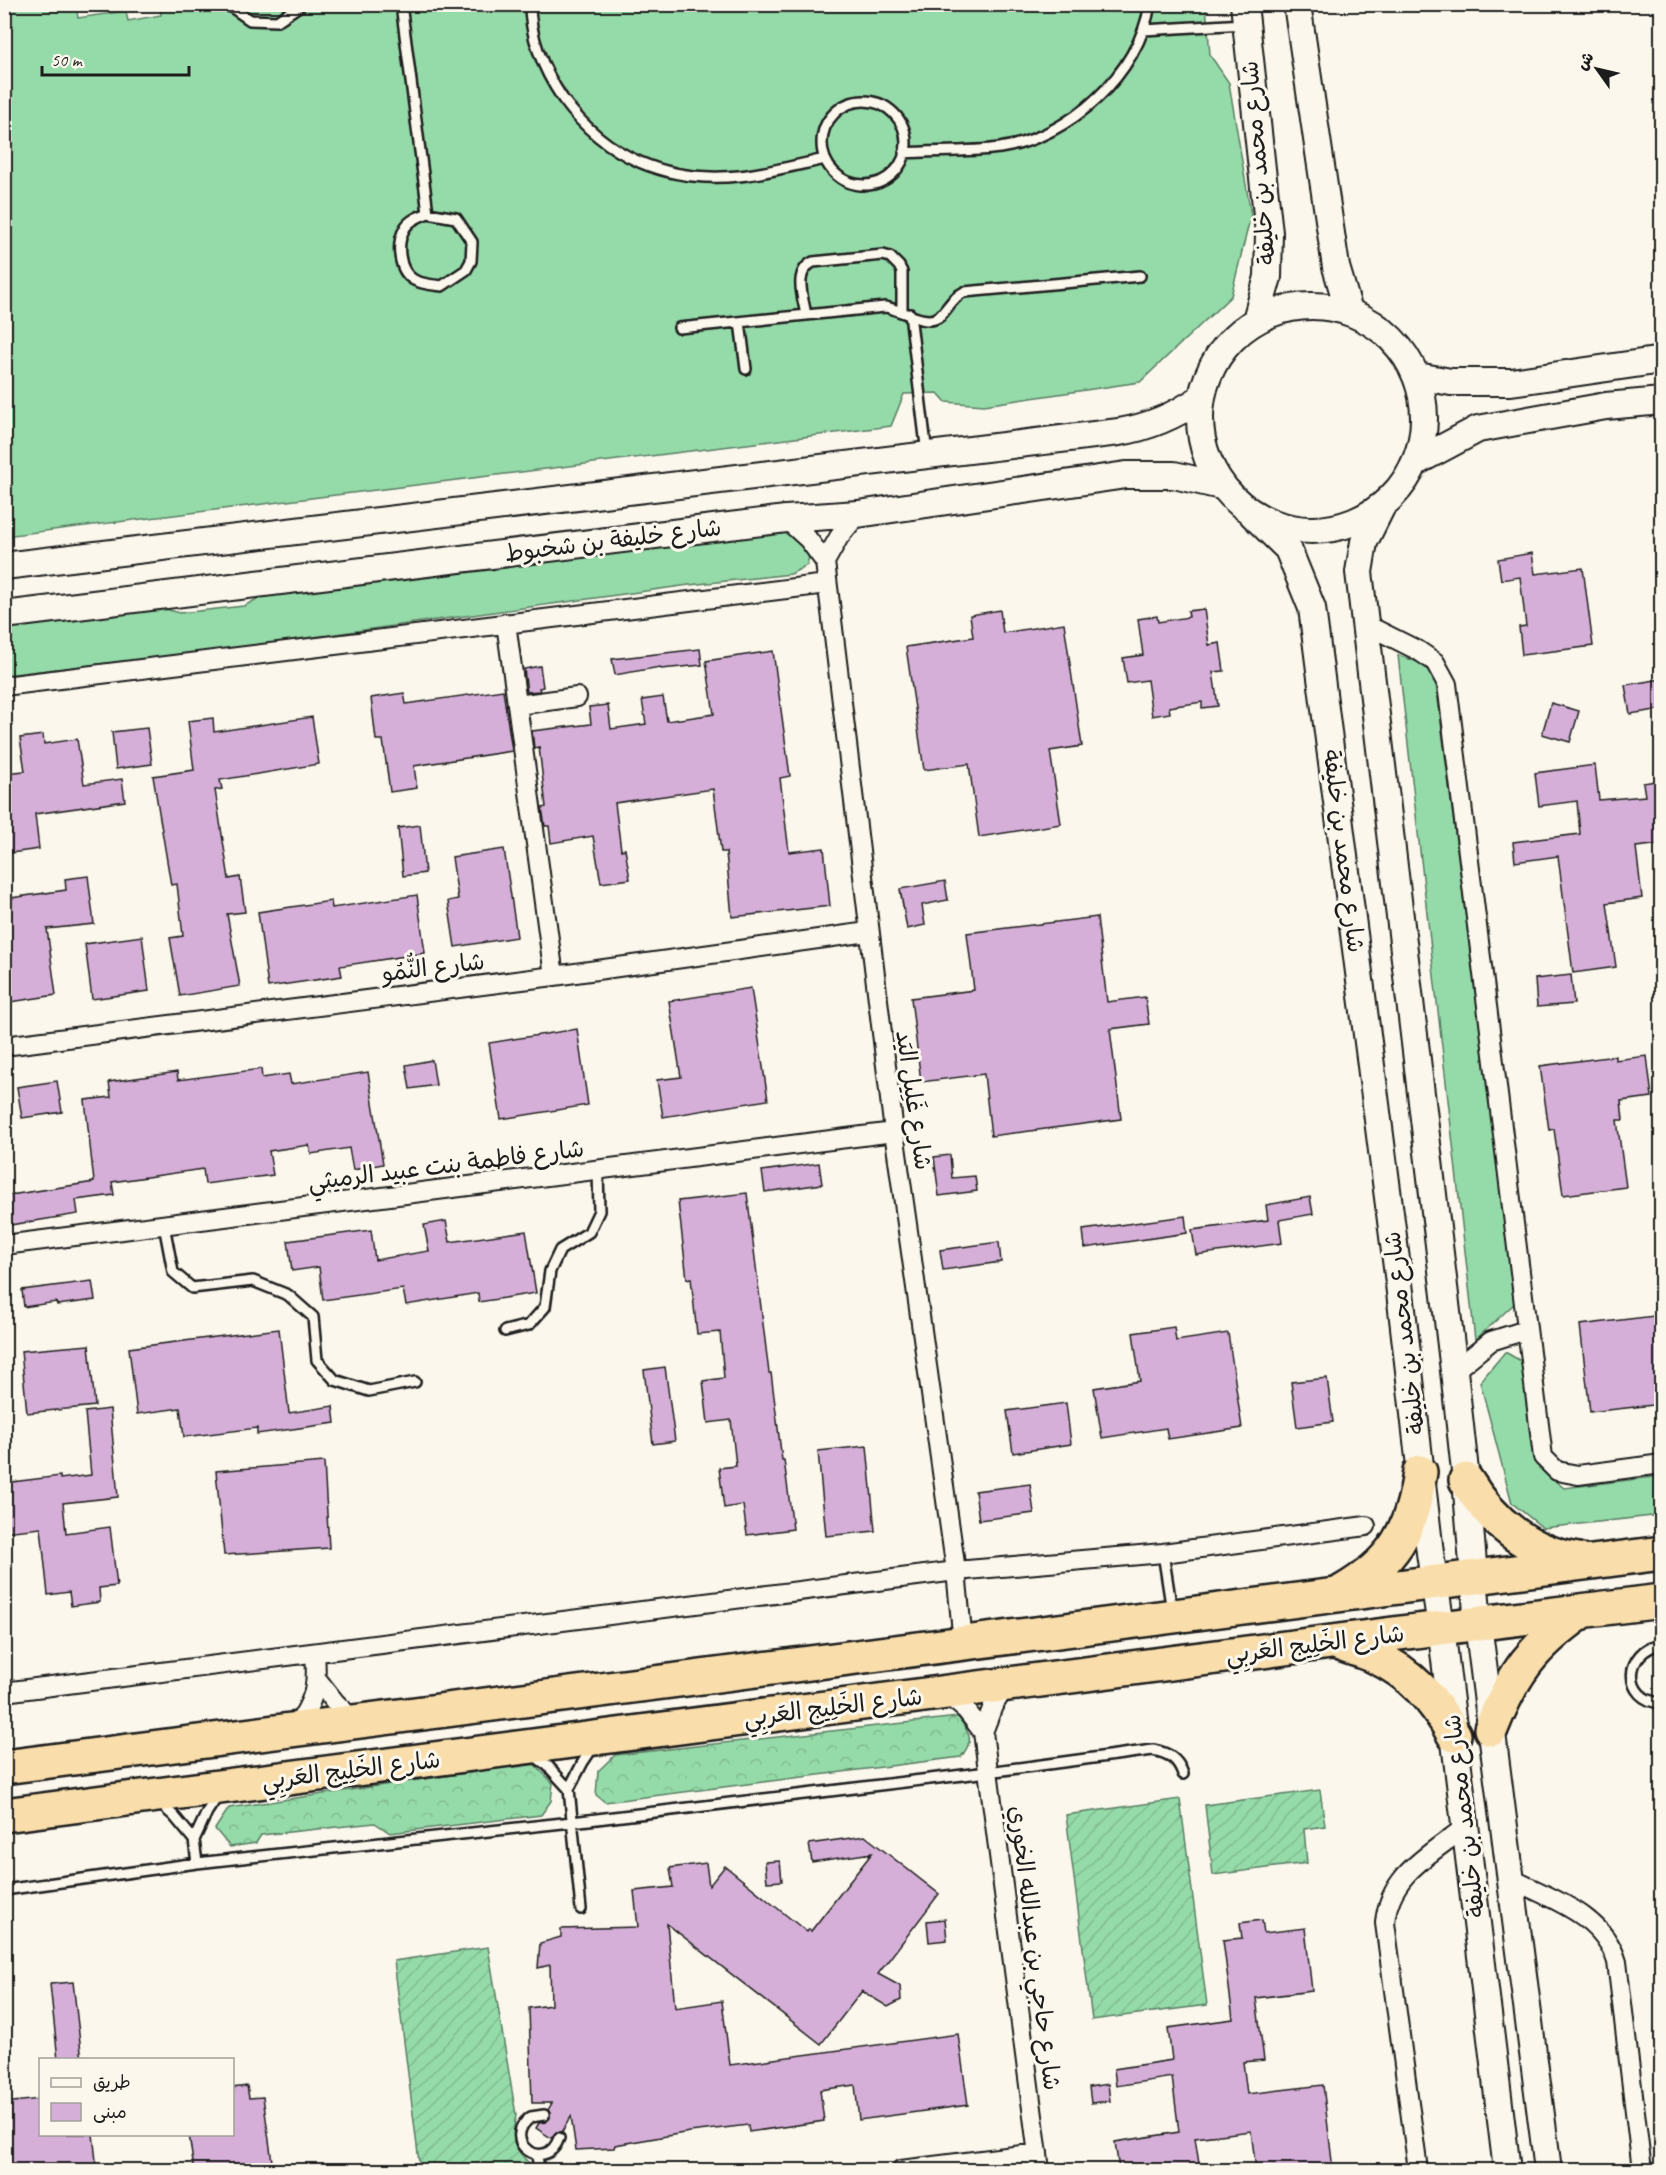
<svg xmlns="http://www.w3.org/2000/svg" width="1666" height="2175" font-family="Caveat,'Playpen Sans Arabic',sans-serif">
<style>
.grass{fill:#95dba9;stroke:#587c62;stroke-width:1.5}
.forest{fill:url(#forest-crowns);stroke:#587c62;stroke-width:1.5}
.garden{fill:url(#garden-furrows);stroke:#587c62;stroke-width:1.5}
.building{fill:#d5afd8;stroke:#1c1c1c;stroke-width:1.5}
.lines{fill:none;stroke-linecap:round;stroke-linejoin:round}
.lane-casing{stroke:#1c1c1c;stroke-width:14}
.street-casing{stroke:#1c1c1c;stroke-width:22}
.secondary-casing{stroke:#1c1c1c;stroke-width:30}
.highway-casing{stroke:#1c1c1c;stroke-width:38}
.lane{stroke:#fbf7ec;stroke-width:9}
.street{stroke:#fbf7ec;stroke-width:18}
.secondary{stroke:#fbf7ec;stroke-width:26}
.highway{stroke:#f9deab;stroke-width:33}
.labels{text-anchor:middle;dominant-baseline:central;stroke-width:6;stroke-linejoin:round;paint-order:stroke}
.street-label{font-size:24px;fill:#1c1c1c;stroke:#fbf7ec}
</style>
<defs>
<pattern id="forest-crowns" width="20" height="18" patternUnits="userSpaceOnUse" patternTransform="scale(1.5)"><rect width="20" height="18" fill="#95dba9"/><path d="M2 6a3 3 0 1 1 6 0M12 15a3 3 0 1 1 6 0" fill="none" stroke="#80bb91"/></pattern>
<pattern id="garden-furrows" width="10" height="10" patternUnits="userSpaceOnUse" patternTransform="scale(1.5)"><rect width="10" height="10" fill="#95dba9"/><path d="M-1 1l2-2M0 10L10 0M9 11l2-2" fill="none" stroke="#80bb91"/></pattern>
</defs>
<rect width="100%" height="100%" fill="#fbf7ec"/>
<filter id="ink" filterUnits="userSpaceOnUse"><feTurbulence type="fractalNoise" baseFrequency=".0167" numOctaves="2"/><feDisplacementMap in="SourceGraphic" scale="12" xChannelSelector="R" yChannelSelector="G"/><feConvolveMatrix kernelMatrix="1 2 1 2 8 2 1 2 1" color-interpolation-filters="sRGB"/></filter>
<g filter="url(#ink)">
<path class="grass" d="M160,4L1206,5L1210,55L1229,83L1251,215L1231,296L1140,382L984,405L946,402L938,393L904,394L891,426L5,536L4,5H76L78,18L126,11L128,21L161,15Z
M795,527L812,543L807,565L791,574L689,585L213,651L5,675L4,627L158,607L180,613L244,606L272,591Z
M1398,655L1434,668L1515,1303L1475,1340Z
M1505,1352L1521,1361L1539,1468L1564,1488L1661,1476V1515L1543,1528L1512,1503L1480,1382Z"/>
<path class="forest" d="M958,1717C970,1734 975,1739 961,1757L605,1802L596,1795L598,1771L615,1755Z
M533,1763L553,1783L551,1801L541,1815L390,1833L375,1823L261,1835L256,1843L230,1847L215,1829L229,1808Z"/>
<path class="garden" d="M1320,1790L1325,1826L1304,1829L1307,1863L1213,1875L1205,1805Z
M1180,1799L1207,2005L1092,2020L1066,1815Z
M488,1947L516,2115C511,2141 512,2147 532,2166L531,2170H420L394,1961Z"/>
<path class="building" d="M1532,553L1535,574L1583,568L1593,646L1522,655L1519,627L1526,626L1520,577L1501,580L1498,559Z
M1204,609L1209,645L1220,643L1224,671L1213,672L1218,706L1202,708V702L1169,707L1170,713L1152,716L1147,680L1127,683L1123,658L1143,655L1138,619L1157,616L1158,622L1189,617L1188,611Z
M1000,610L1003,633L1064,623L1082,746L1050,751L1061,824L979,837L969,764L924,770L906,647L973,637L970,615Z
M700,649L702,665L661,669L660,667L615,675L612,659Z
M773,651L790,776L780,778L789,852L824,848L830,906L732,917L726,852H721L713,789L615,803L621,850L625,849L630,879L601,883L593,836L551,843L549,826H545L542,808L546,807L539,747L534,748L532,731L591,724L589,707L608,705L611,729L646,724L642,700L663,697L667,721L714,714L706,661Z
M540,666L543,687L539,688L540,691L527,692L524,669Z
M1662,679V709L1630,714L1625,685Z
M503,690L512,751L414,766L417,788L390,792L383,740H376L371,698L404,693L406,704Z
M1551,703L1579,711L1570,742L1542,734Z
M312,717L319,764L220,780L222,789L215,790L229,879L240,877L245,912L227,914L240,986L180,996L170,938L183,936L177,884L171,885L153,776L194,770L188,721L213,718L214,732Z
M147,728L152,764L116,769L112,732Z
M43,735L44,744L77,739L84,784L122,779L125,801L35,814L39,849L4,854V773L25,771L20,738Z
M1595,765L1599,800L1645,796L1643,783L1662,780V844L1636,847L1642,898L1607,903L1616,967L1573,973L1558,856L1515,862L1513,842L1580,834L1577,801L1539,806L1535,773Z
M420,825L425,873L403,876L398,828Z
M504,849L517,937L455,947L448,901L458,899L452,857Z
M88,876L94,924L47,929L56,995L4,1003V899L66,890L65,879Z
M945,881L948,900L922,905L925,925L907,929L900,889Z
M417,895L425,953L340,966L342,976L268,987L258,912L331,901L332,908Z
M1097,917L1107,1002L1145,997L1149,1024L1110,1029L1121,1119L991,1136L984,1074L921,1082L911,998L974,990L967,933Z
M142,936L149,991L92,999L85,944Z
M1571,975L1574,1004L1537,1007L1535,979Z
M751,988L768,1100L663,1117L657,1080L681,1077L669,1001Z
M577,1029L588,1105L501,1119L489,1043Z
M1615,1056V1060L1647,1056L1652,1097L1621,1101L1623,1120H1617L1626,1187L1563,1195L1554,1129L1549,1130L1540,1066Z
M432,1060L436,1085L410,1089L406,1065Z
M261,1069L262,1078L289,1074L291,1084L368,1072L383,1164L353,1170L349,1148L311,1154L309,1145L269,1151L273,1175L205,1184L203,1169L112,1182L114,1195L76,1200L78,1214L4,1226V1196L94,1182L85,1100L111,1097L109,1082L177,1072L178,1080Z
M57,1081L62,1112L22,1118L17,1087Z
M950,1155L952,1178L975,1176L977,1191L939,1196L934,1157Z
M819,1163L822,1184L765,1192L762,1171Z
M747,1193L769,1373H771L782,1460H784L793,1529L747,1535L743,1505L724,1508L719,1468L736,1466L731,1420L708,1423L703,1381L724,1378L720,1332L697,1334L691,1278L687,1279L678,1201Z
M1310,1197L1313,1214L1279,1220L1282,1243L1196,1255L1192,1230L1268,1220L1266,1205Z
M1185,1216L1187,1233L1085,1248L1083,1230Z
M446,1221L450,1242L526,1231L536,1293L479,1302L478,1293L406,1305L403,1289L323,1300L319,1267L292,1271L288,1241L371,1230L375,1260L429,1251L424,1225Z
M999,1242L1001,1262L943,1270L940,1250Z
M92,1281L95,1300L57,1305L56,1302L24,1307L22,1290Z
M1654,1316L1662,1387V1404L1590,1412L1580,1325Z
M1174,1327L1176,1341L1228,1333L1242,1428L1168,1439L1166,1428L1102,1438L1094,1388L1140,1381L1133,1333Z
M279,1329L289,1413L333,1406L335,1423L257,1434V1428L184,1437L180,1408L137,1414L129,1348Z
M89,1345L95,1406L27,1413L21,1351Z
M665,1367L675,1441L653,1444L644,1370Z
M1327,1378L1333,1422L1297,1427L1291,1382Z
M1066,1403L1071,1444L1013,1453L1007,1411Z
M110,1409L118,1497L63,1503L66,1533L110,1527L117,1586L99,1588L100,1602L71,1606L69,1592L48,1595L41,1528L4,1532V1483L60,1476V1479L91,1475L85,1412Z
M867,1446L875,1531L826,1536L818,1451Z
M324,1462L329,1548L224,1555L216,1471Z
M1030,1484L1034,1513L979,1520L975,1491Z
M865,1836L939,1894L878,1974L900,1986L901,2000L888,2007L862,1991L821,2044L667,1924L675,2008L722,2001L730,2065L958,2034L968,2105L859,2120L855,2085L820,2090L824,2121L749,2132L748,2125L690,2132L615,2145L614,2148L576,2150L571,2116L562,2132H556L551,2138L536,2128L539,2123L546,2122L550,2118V2113L548,2110L552,2103H532L529,2008L551,2005L550,1965L538,1968L540,1943L561,1937V1929L638,1927L634,1891L673,1887L670,1868L706,1863L709,1886L725,1866L807,1932L809,1929L811,1931L872,1853L812,1862L809,1844Z
M780,1861L782,1881L767,1882L765,1862Z
M945,1919L947,1940L929,1942L927,1921Z
M1262,1920L1264,1933L1305,1928L1312,1991L1256,1998L1264,2060L1243,2062L1247,2094L1323,2085L1333,2170H1256L1251,2131L1195,2138L1200,2170H1119L1115,2142L1179,2132L1172,2077L1116,2086L1114,2069L1172,2060L1168,2028L1233,2019L1223,1940L1242,1938L1240,1923Z
M73,1982L82,2060H58L50,1984Z
M1108,2084L1110,2101L1091,2103L1089,2087Z
M247,2086L249,2098L263,2097L273,2169L194,2170L189,2134H232V2088Z
M40,2099V2134H93L97,2170H4V2103Z"/>
<g class="lines">
<g class="lane-casing">
<path id="lane" d="M227,4L250,20L277,21L302,4
M401,4L428,213
M530,4C530,38 544,71 563,99C606,158 667,183 739,176C768,173 797,165 825,159
M1144,30L1244,24
M822 143a42 42 0 1 1 84 0a42 42 0 1 1-84 0Z
M904,153C936,151 969,152 1000,148C1070,137 1139,74 1150,4
M428,213L456,218L472,242L471,261L466,270L442,286C434,285 421,284 414,280C398,271 396,243 405,228C409,220 420,216 428,213Z
M910,314L927,454
M806,315C803,297 793,272 813,262L883,255L890,257L899,266L902,272V311
M740,322L746,369
M679,328L885,307C901,309 927,328 940,316C948,308 953,297 964,292L1140,276
M164,1225L173,1272L192,1288L253,1281L288,1295L313,1317L317,1360L335,1380L369,1391L415,1382
M505,1331L529,1325L545,1307L550,1271L560,1250L589,1232L599,1211L598,1170
M1163,1553L1172,1611
M1662,1644C1623,1650 1622,1701 1662,1703
M532,1754L548,1766L569,1789
M159,1803L174,1816L194,1840
M197,1863L194,1840L207,1812L217,1797
M4,1890L197,1863L572,1822L988,1772L1153,1750C1169,1753 1178,1759 1183,1774
M581,1909L569,1789L583,1762L593,1747
M544,2115L531,2117C498,2141 546,2175 559,2138
M537,2155L539,2170"/>
</g>
<g class="street-casing">
<path id="street" d="M786,519L808,539L825,562L894,1132L956,1571L963,1643
M825,562L839,537L858,514
M506,623L554,976
M1367,625L1419,651L1435,662L1447,684L1543,1457L1557,1471L1578,1475L1662,1464
M4,686L827,584
M517,705L577,697
M4,1046L554,976L868,932
M4,1245L894,1132
M1454,1371L1491,1341L1526,1330
M317,1679L335,1702L355,1722
M1007,1684L993,1706L983,1732L1040,2170
M4,1692L956,1571L1163,1553L1366,1526
M944,1692L966,1710L983,1732
M295,1729C314,1700 318,1689 315,1654
M1510,1878C1551,1899 1603,1914 1617,1962L1642,2170
M901,2170L1038,2153
M1418,2170L1385,1923C1389,1874 1430,1855 1465,1827"/>
</g>
<g class="secondary-casing">
<path id="secondary" d="M1244,4L1269,233L1268,277L1256,320
M1297,4L1336,267L1349,311
M1200 418a112 112 0 1 1 224 0a112 112 0 1 1-224 0Z
M1417,376L1451,382H1511L1662,360
M1416,462L1478,429L1606,406L1662,401
M1382,506L1364,542L1359,572L1454,1371L1466,1480L1478,1624L1548,2170
M1253,515L1288,549L1312,608L1398,1275L1430,1553L1441,1627L1507,2170
M4,566L1119,432C1150,427 1175,416 1201,398
M4,615L786,519L858,514L1126,475H1174L1221,486"/>
</g>
<g class="highway-casing">
<path id="highway" d="M1466,1480C1491,1521 1529,1553 1578,1560
M1342,1592C1394,1562 1412,1531 1420,1472
M1338,1643C1350,1648 1363,1651 1374,1656C1411,1673 1435,1700 1454,1735
M1491,1729C1513,1673 1533,1646 1583,1611
M4,1767L1662,1553
M4,1815L1408,1632L1662,1601"/>
</g>
<use href="#lane" class="lane"/>
<use href="#street" class="street"/>
<use href="#secondary" class="secondary"/>
<use href="#highway" class="highway"/>
</g>
</g>
<g class="labels">
<g class="street-label">
<text transform="translate(1258 163) rotate(-95)">شارع محمد بن خليفة</text>
<text transform="translate(613 540) rotate(-7)">شارع خليفة بن شخبوط</text>
<text transform="translate(1344 851) rotate(83)">شارع محمد بن خليفة</text>
<text transform="translate(433 967) rotate(-7)">شارع النُّمُو</text>
<text transform="translate(914 1100) rotate(82)">شارع غَلِيل اليَد</text>
<text transform="translate(446 1165) rotate(-7)">شارع فاطمة بنت عبيد الرميثي</text>
<text transform="translate(1404 1333) rotate(-97)">شارع محمد بن خليفة</text>
<text transform="translate(1315 1644) rotate(-7)">شارع الخَلِيج العَربِي</text>
<text transform="translate(833 1707) rotate(-7)">شارع الخَلِيج العَربِي</text>
<text transform="translate(351 1770) rotate(-7)">شارع الخَلِيج العَربِي</text>
<text transform="translate(1464 1816) rotate(-97)">شارع محمد بن خليفة</text>
<text transform="translate(1035 1948) rotate(83)">شارع حاجي بن عبدالله الخوري</text>
</g>
</g>
<rect width="1666" height="2175" fill="none" stroke="#fbf7ec" stroke-width="24"/>
<rect x="12" y="12" width="1642" height="2151" fill="none" stroke="#1c1c1c" stroke-width="2" filter="url(#ink)"/>
<rect x="39" y="2058" width="195" height="78" fill="#fbf7ec" stroke="#a29f99" stroke-width="1.5"/>
<rect x="51" y="2078" width="30" height="9" fill="#fbf7ec" stroke="#a29f99" stroke-width="1.5"/>
<text x="93" y="2088" font-size="18" fill="#1c1c1c">طريق</text>
<rect x="51" y="2103" width="30" height="18" fill="#d5afd8" stroke="#a29f99" stroke-width="1.5"/>
<text x="93" y="2118" font-size="18" fill="#1c1c1c">مبنى</text>
<g transform="translate(1597 69) rotate(304)" stroke="#fbf7ec" stroke-width="4.5" paint-order="stroke">
<path d="M0-4.5L10 22L0 15L-10 22Z" fill="#1c1c1c"/>
<text y="-9" font-size="16" font-weight="bold" text-anchor="middle" fill="#1c1c1c">ش</text>
</g>
<path d="M42 66v9h147v-9" fill="none" stroke="#1c1c1c" stroke-width="3"/>
<text x="51" y="66" font-size="18" fill="#1c1c1c" stroke="#fbf7ec" stroke-width="4.5" paint-order="stroke">50 m</text>
</svg>
